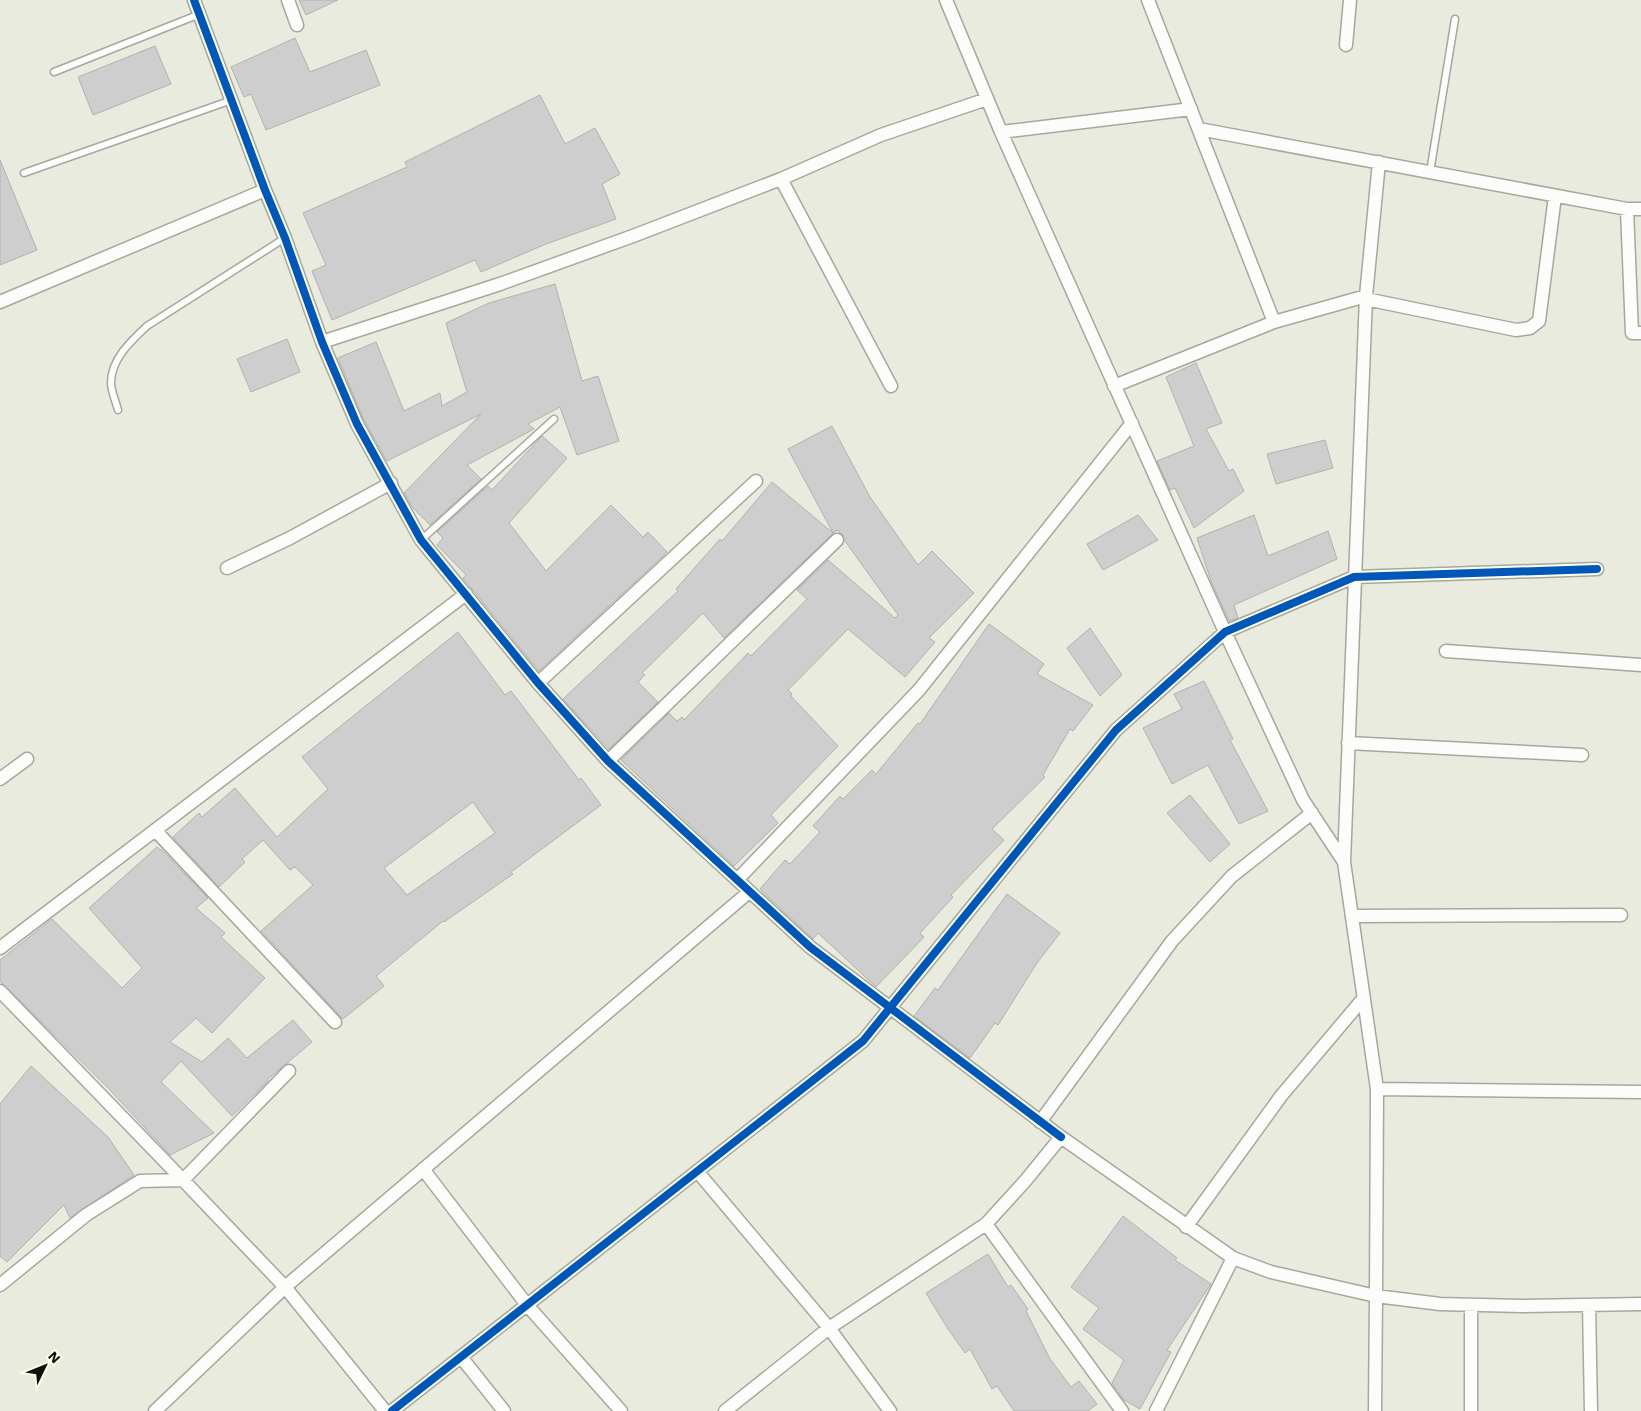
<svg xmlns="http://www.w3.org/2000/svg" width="1641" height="1411" font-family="'Work Sans',sans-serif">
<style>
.building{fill:#cecece;stroke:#b1b2b1;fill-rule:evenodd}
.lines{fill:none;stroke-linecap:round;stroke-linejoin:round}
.lane-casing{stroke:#a6a89e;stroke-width:9}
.street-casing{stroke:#a6a89e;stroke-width:15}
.lane{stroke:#fcfcfa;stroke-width:6}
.street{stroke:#fcfcfa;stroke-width:12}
.cycleway-casing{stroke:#fafee6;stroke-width:11}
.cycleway{stroke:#0057b8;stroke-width:8}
</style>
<rect width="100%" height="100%" fill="#e9ebde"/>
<path class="building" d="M299,0H338L306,15Z
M295,38L310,72L366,50L380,85L266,130L251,94L244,97L231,67Z
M155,46L171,84L93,115L78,77Z
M540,95L565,144L595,128L620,174L602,184L616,219L546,244L481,272L475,260L332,320L312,271L326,265L303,213L407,167L405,162Z
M0,160L37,250L0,265Z
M555,284L582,381L598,376L619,441L577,455L560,407L528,424L534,429L467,465L481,479L430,525L413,508L404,493L481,414L387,461L364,420L338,358L376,342L404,411L440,393L442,406L467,392L446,323L489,303Z
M287,339L300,372L251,392L237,359Z
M1196,363L1222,423L1206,429L1229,471L1233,469L1244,491L1194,528L1175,488L1170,490L1157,461L1194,446L1166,377Z
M832,426L870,497L918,565L932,551L974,593L929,638L935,642L905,677L848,629L788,690L792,694L791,696L838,746L771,815L778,823L734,866L621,760L669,713L677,721L682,717L684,720L748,653L751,656L807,599L797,590L828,560L895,618L898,615L845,541L843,535L837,530L833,533L788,449Z
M542,436L567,458L509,523L546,571L611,505L643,537L648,532L667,552L539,671L463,578L466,575L437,545L443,538L437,532L488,486L492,490Z
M1325,440L1333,468L1276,484L1267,454Z
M772,482L833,533L724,638L703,613L642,673L645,675L638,682L658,702L609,749L563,699L678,591L676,589L720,539L722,541Z
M1138,515L1158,540L1103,570L1087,544Z
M1254,515L1268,556L1328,531L1337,559L1234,605L1238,618L1229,621L1211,581L1197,538Z
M989,624L1044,664L1037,674L1093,705L1073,731L1070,729L1043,775L1045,777L992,829L1004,840L951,895L953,897L920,933L924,937L876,987L818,933L813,939L760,889L785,860L790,864L820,832L813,826L840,796L843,799L872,770L876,774L918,723L920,724Z
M1090,628L1122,675L1100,696L1067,648Z
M458,632L505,695L511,691L579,780L581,778L601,805L511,872L513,874L444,922L443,921L376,976L384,986L343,1019L261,931L313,885L295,867L290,870L263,840L242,859L245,862L219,887L173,837L199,813L202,817L235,788L277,837L328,789L302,757ZM473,802L495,833L407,895L384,868Z
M1204,681L1233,739L1230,740L1268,811L1239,824L1208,765L1172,784L1143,728L1182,709L1174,694Z
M1190,795L1230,844L1210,862L1167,813Z
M157,847L160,850L161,849L208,898L196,908L225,933L221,937L265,978L212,1033L196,1018L170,1042L202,1062L228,1038L247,1058L293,1020L312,1042L267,1080L268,1081L232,1116L181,1061L161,1082L214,1133L170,1155L109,1089L0,981V960L52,919L122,988L142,968L89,908Z
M1007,894L1060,933L1037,963L998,1025L995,1023L970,1058L914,1016L935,988L938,990Z
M31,1066L108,1137L134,1175L70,1218L64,1205L7,1262L0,1256V1104Z
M1123,1216L1177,1258L1175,1260L1211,1284L1167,1350L1171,1352L1140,1409L1124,1400L1112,1383L1124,1360L1083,1329L1099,1308L1071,1287Z
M988,1254L1008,1287L1011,1285L1028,1309L1026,1311L1050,1359L1071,1387L1079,1381L1097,1404L1088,1411H1014L997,1386L992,1389L970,1349L965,1353L948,1329L926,1293Z"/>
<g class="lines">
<g class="lane-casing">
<path id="lane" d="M54,72L200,14
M1430,172L1455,19
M24,173L232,100
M118,410C116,402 111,391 111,383C111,359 131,341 147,326L285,238
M421,540L554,419"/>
</g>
<g class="street-casing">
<path id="street" d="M194,0L265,190L285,238L322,342L357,424L421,540L538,683L608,761L810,947L1061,1137
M288,0L297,25
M946,0L1001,132L1225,632L1303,800L1344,862L1377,1089
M1148,0L1274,322
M1346,45L1350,0
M1199,129L1627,209H1641
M1001,132L1191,109
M781,179L891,386
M1627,209L1632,333H1641
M1366,299L1516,330L1530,328L1539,321L1555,196
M0,302L265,190
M322,342L500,284L633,236L781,179L881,135L987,99
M1114,386L1274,322L1366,296
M227,568L290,538L391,483
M1446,651L1641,665
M538,683L756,481
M1348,743L1582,755
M608,761L837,540
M0,779L27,759
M155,830L335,1022
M1344,862L1366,296L1379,162
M737,880L919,690L1132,423
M1352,916L1621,915
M0,948L466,594
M0,991L183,1180L289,1071
M1040,1122L1172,941L1232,876L1312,813
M423,1169L527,1305L621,1411
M697,1171L829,1328L890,1411
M986,1224L1122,1411
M1186,1227L1281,1096L1362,1000
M0,1285L86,1215L140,1181L183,1180L285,1287L385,1411
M1471,1305V1411
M1589,1305L1591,1411
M461,1357L504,1411
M155,1411L285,1287L749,892
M392,1411L863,1041L1116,730L1225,632L1354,577L1597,569
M725,1411L829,1328L986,1224L1026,1180L1061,1137L1233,1258L1271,1272L1376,1296L1377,1089L1641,1092
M1156,1411L1233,1258
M1375,1411L1376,1296L1440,1304L1522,1306L1641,1304"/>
</g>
<use href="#lane" class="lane"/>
<use href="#street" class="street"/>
<g class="cycleway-casing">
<path id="cycleway" d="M194,0L265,190L285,238L322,342L357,424L421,540L538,683L608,761L810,947L1061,1137
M392,1411L863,1041L1116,730L1225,632L1354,577L1597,569"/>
</g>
<use href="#cycleway" class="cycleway"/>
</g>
<g transform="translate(45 1366) rotate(47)" stroke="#fafee6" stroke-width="4" paint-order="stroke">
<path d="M0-4L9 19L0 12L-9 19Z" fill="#0f1108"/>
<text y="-8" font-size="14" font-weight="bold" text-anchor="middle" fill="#0f1108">N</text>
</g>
</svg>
